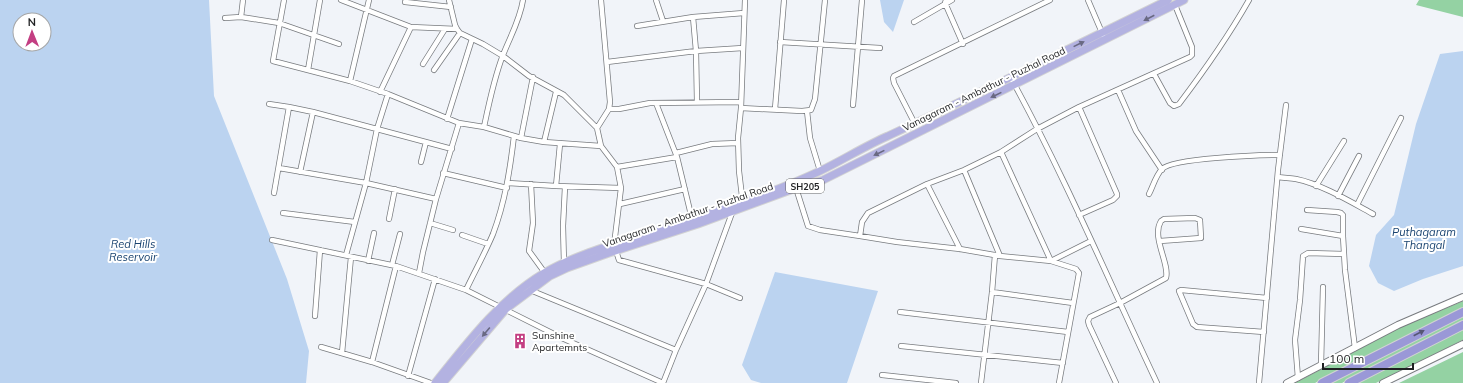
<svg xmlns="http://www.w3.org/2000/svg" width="1463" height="383" font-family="Mulish,sans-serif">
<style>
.green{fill:#94d2a3}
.water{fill:#bbd3f0;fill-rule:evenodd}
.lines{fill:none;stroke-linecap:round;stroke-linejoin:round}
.minor-casing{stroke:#787b7f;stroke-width:6}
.tertiary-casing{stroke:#787b7f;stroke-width:8}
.primary-casing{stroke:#d2d2d3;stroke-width:9}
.trunk-casing{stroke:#d2d2d3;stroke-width:10}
.minor{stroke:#fff;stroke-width:4.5}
.tertiary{stroke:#fff;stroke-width:6}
.primary{stroke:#b3b2e1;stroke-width:7}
.trunk{stroke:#9a98d7;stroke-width:8}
.oneway{fill:#696982}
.oneway2{fill:#565673}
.labels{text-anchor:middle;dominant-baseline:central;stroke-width:4;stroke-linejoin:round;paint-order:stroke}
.shield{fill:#fff;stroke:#626364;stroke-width:1}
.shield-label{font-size:9px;font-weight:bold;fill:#1f2022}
.street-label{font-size:10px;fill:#1f2022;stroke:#fff}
.poi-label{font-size:10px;fill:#1f2022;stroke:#fff;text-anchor:start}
.water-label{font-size:11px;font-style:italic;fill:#194370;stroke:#fff}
</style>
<rect width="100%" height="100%" fill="#f1f4f9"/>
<path class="green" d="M1419,0H1463V17L1416,5Z
M1463,301V308L1315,383H1295L1399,328Z
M1463,314V322L1342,383H1328Z
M1463,328V340L1376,383H1357Z
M1463,352V383H1399Z"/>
<path class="water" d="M0,0H209L214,96L287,279L309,351L306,383H0ZM20,20H44V44H20Z
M880,0H904L893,32L884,22Z
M1463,51V266L1423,279L1394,291L1378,283L1369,266L1376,235L1394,215L1416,124L1440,54Z
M775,272L878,291L847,383H761L751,380L742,365Z"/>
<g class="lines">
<g class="minor-casing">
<path id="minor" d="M284,0L273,61L350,81L388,94L459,123L484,127L521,138L544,142L601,146
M341,0L411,27L457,29
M449,0L455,25L457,29L460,33L483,44L503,56L529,76L564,95L597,128L601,146L617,167L621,188L614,245L619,260L706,284L740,298
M656,0L663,21
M946,0L945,3L963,44
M1088,0L1103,35
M405,2L451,7
M241,17L243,0
M693,17L696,51L697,102
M225,18L241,17L279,23L339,44
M914,22L952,0
M637,26L693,17L744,13
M780,42L880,48
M607,62L696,51L743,48
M423,64L445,29
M308,70L320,0
M434,70L460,33
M1154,74L1170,103L1174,106L1179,104C1204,71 1228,37 1249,0
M1011,78C1065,177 1109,281 1157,383
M350,81L369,0
M1118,90L1136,131L1162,170
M380,92L411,27
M656,103L677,157L692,219
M269,104L289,107L313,112L452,149
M853,105L862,0
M741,108L802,111L811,110L815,99L825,0
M609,109H619L650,103L741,102
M775,109L784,0
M807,111L810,138L820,171
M447,119L472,39
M915,124L894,83L893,78L894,76L1050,0
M484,127C489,103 494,78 503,55C510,37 520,20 523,0
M597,128L609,109L610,102L601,0
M521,138L533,77
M544,142L556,92
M676,153L712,144L738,143
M421,162L426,142
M617,167L677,157
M279,168L366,183L436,199
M964,170L1000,256
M300,172L313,112
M443,173L507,188
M1278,177C1284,178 1290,178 1296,179C1321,184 1351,202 1373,214
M508,183L556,186L621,188
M531,184L533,223L529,251L545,273
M927,184L964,170L1001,152
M556,186L560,144
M1316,186L1344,141
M796,188L808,226L820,230L860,236L897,242L960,249L1000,256L1051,261L1091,241
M274,193L289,107
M1149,194C1153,186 1156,175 1162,169C1173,158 1260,155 1280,155
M1338,196L1359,156
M620,204L685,189
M743,205L739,171L738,138L741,108L745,0
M1357,205L1401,118
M1307,210L1337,212L1341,213L1343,215V236L1345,270L1355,348
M283,213L355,222
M1079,215L1113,200L1117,196V194L1079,107
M389,219L395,189
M430,223L453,230
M1301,229L1343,236
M462,235L488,244
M860,236L862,222L868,213L927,184L960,249
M272,240L396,266L466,290L564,339L663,383
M346,255L366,183L377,129L388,94
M368,261L374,233
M564,263L563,226L565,187
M392,265L400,234
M419,273L423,252L436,199L459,123
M466,290C475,271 485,253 493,234C505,202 510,170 514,136
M530,290L676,350
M992,292L1073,303
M900,312L1068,332
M315,316L320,250
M1264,332L1197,327L1193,324L1179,291L1181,290L1267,298
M901,346L1063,363
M321,347L372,362L431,383
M342,353L351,257
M372,362L396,266
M1321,365L1323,287
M882,375L956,383
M408,376L435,279
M1298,378L1295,340L1300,300L1303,256L1308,253L1344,254
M663,383L676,350L706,284L732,213
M981,383L992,292L995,255
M1059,383L1079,273L1076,269L1051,261L1001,152L1037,129L1079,107L1190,57L1192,55V47L1175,5
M1116,383L1089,325L1088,321L1090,317L1120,303L1166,278C1170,264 1151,237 1161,221L1164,219L1195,218L1200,220L1201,238L1160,241
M1259,383L1278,170L1286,105"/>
</g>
<g class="tertiary-casing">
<path id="tertiary" d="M1287,383L1398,325L1463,297
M1383,383L1463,344"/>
</g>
<g class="primary-casing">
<path id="primary" d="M435,383C467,343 499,300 544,273C575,255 612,245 646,234C705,215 764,197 820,171C843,160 865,146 888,136C982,92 1075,46 1168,0
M443,383L506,309L550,276L567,268L609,253L698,224L796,188L823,180L1184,0"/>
</g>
<g class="trunk-casing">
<path id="trunk" d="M1322,383L1463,312
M1349,383L1463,325"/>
</g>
<use href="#minor" class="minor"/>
<use href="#tertiary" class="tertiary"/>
<use href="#primary" class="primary"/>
<use href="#trunk" class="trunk"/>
</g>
<defs><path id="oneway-solid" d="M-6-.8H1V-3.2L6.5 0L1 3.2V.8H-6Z"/></defs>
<g class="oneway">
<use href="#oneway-solid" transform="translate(1149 18) rotate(153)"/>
<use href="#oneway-solid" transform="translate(1079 44) rotate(-26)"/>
<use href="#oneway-solid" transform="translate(996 95) rotate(154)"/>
<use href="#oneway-solid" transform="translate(879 153) rotate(154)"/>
<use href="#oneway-solid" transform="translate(486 332) rotate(130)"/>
</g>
<use class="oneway2" href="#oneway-solid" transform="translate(1419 333) rotate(-27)"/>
<defs>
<g id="building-bare" transform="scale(1.2)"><path d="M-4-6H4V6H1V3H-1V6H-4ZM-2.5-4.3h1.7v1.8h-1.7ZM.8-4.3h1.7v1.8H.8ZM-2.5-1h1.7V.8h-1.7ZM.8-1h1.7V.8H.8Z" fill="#c33e82" stroke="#fff" stroke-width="2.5" paint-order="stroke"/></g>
</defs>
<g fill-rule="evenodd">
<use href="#building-bare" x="520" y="341"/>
</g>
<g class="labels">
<rect class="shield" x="786" y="179" width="38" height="14" rx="3"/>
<g class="shield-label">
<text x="805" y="186">SH205</text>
</g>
<g class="street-label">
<text transform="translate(984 89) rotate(-26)">Vanagaram - Ambathur - Puzhal Road</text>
<text transform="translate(688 215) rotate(-19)">Vanagaram - Ambathur - Puzhal Road</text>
</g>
<g class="poi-label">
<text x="532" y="335">Sunshine<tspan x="532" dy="12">Apartemnts</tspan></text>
</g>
<g class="water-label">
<text x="1424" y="232">Puthagaram<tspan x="1424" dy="13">Thangal</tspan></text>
<text x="133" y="244">Red Hills<tspan x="133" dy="13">Reservoir</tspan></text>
</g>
</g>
<g transform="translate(32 32) rotate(359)"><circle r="19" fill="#ffffff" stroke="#a5a6a7"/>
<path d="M0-3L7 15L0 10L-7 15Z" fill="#c33e82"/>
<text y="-6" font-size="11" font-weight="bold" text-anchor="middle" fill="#1f2022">N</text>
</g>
<path d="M1323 363v6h90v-6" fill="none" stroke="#1f2022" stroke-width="2"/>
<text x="1329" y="363" font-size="12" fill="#1f2022" stroke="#ffffff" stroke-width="3" paint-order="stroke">100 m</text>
</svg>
